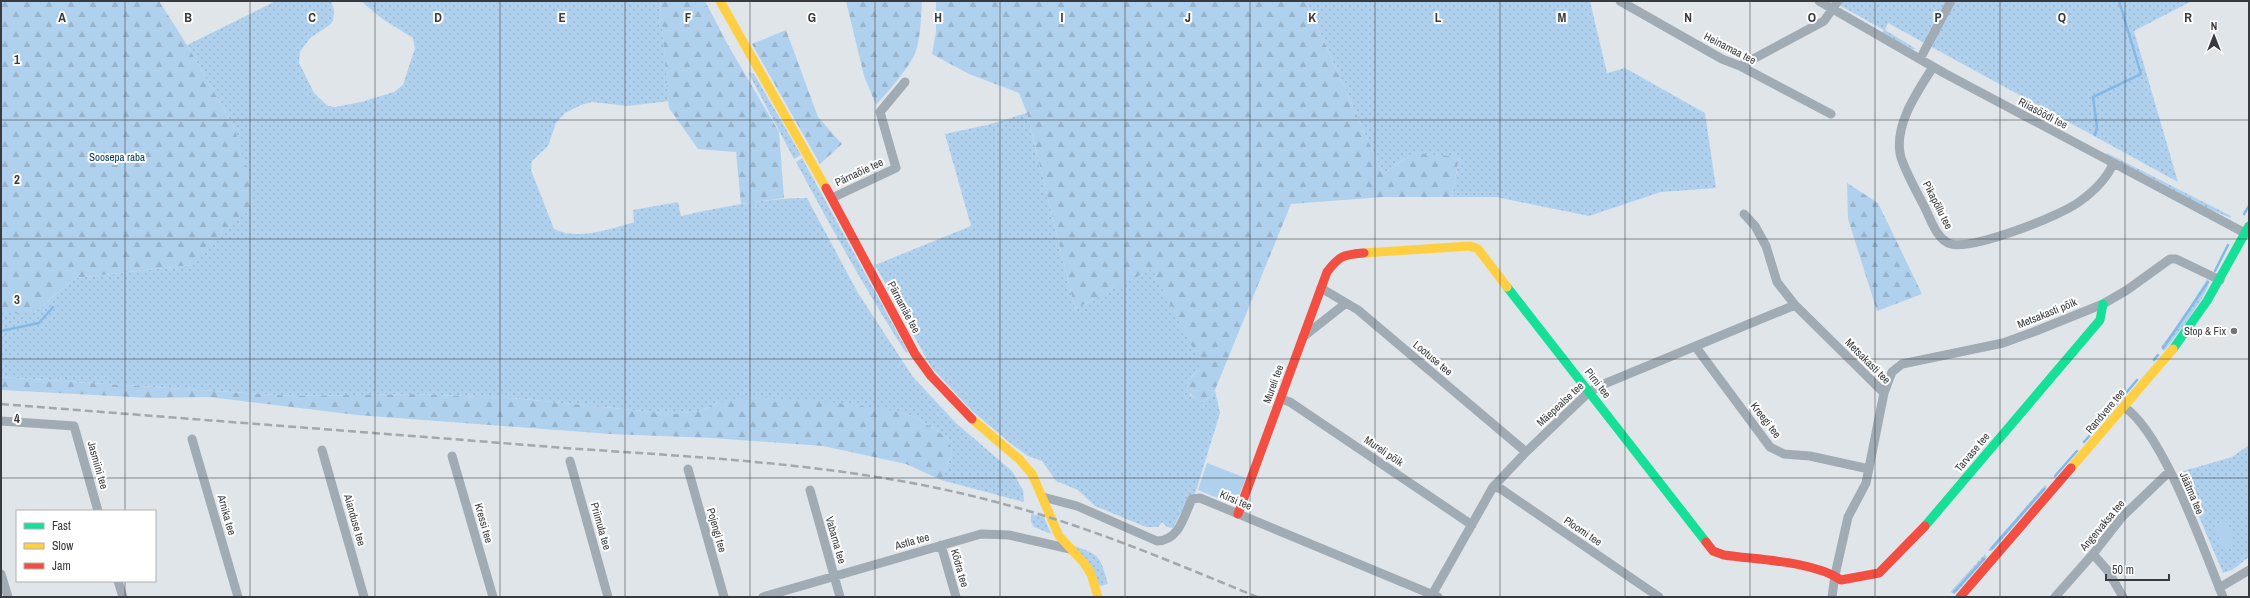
<svg xmlns="http://www.w3.org/2000/svg" width="2250" height="598" font-family="'Archivo Narrow',sans-serif">
<style>
.grass{fill:url(#grass-dots)}
.forest{fill:url(#forest-firs)}
.green{fill:#b0d1ee}
.lines{fill:none;stroke-linecap:round;stroke-linejoin:round}
.stream{stroke:#84b9e5;stroke-width:2.5}
.street{stroke:#a1abb4;stroke-width:9}
.fast{stroke:#16e098;stroke-width:9}
.slow{stroke:#ffcf43;stroke-width:9}
.jam{stroke:#f24e42;stroke-width:9}
.rail{stroke:#a1a8ae;stroke-width:2.5;stroke-dasharray:8 4;stroke-linecap:butt}
.grid{fill:none;stroke:#373a3e;stroke-width:1;stroke-opacity:0.55}
.poi-dot{fill:#72767a;stroke:#fff;stroke-width:1.5}
.labels{text-anchor:middle;dominant-baseline:central;stroke-width:4;stroke-linejoin:round;paint-order:stroke}
.street-label{font-size:11px;fill:#373a3e;stroke:#fff}
.park-label{font-size:11px;fill:#003c63;stroke:#fff}
.poi-label{font-size:11px;fill:#373a3e;stroke:#fff;text-anchor:end}
.grid-label{font-size:13px;text-anchor:middle;font-weight:bold;fill:#373a3e;stroke:#fff;stroke-width:4;stroke-linejoin:round;paint-order:stroke}
</style>
<defs>
<pattern id="grass-dots" width="8" height="8" patternUnits="userSpaceOnUse"><rect width="8" height="8" fill="#b0d1ee"/><path d="M2 2h.1M6 6h.1" fill="none" stroke="#98b4cd" stroke-width="1.8" stroke-linecap="round"/></pattern>
<pattern id="forest-firs" width="22" height="20" patternUnits="userSpaceOnUse"><rect width="22" height="20" fill="#b0d1ee"/><path d="M5 1l3.5 6h-7zM16 11l3.5 6h-7z" fill="#98b4cd"/></pattern>
</defs>
<rect width="100%" height="100%" fill="#e0e5ea"/>
<path class="grass" d="M276,1H331L334,11L333,20L331,24L310,38L300,52L299,63L314,93L328,106L335,107L361,102L394,92L403,85L415,48L413,38L381,18L361,1H660L669,101L628,106L592,102L581,105L565,113L556,123L548,146L532,161L531,170L554,229C577,241 611,229 634,222L633,210L678,202L681,216C722,207 764,198 807,198L858,293L913,377L956,423L1012,471L1023,490L1024,502L941,480L952,454L948,438L913,416L895,411L719,402L700,411L673,414L512,398L415,394L292,396L1,377V313H34L75,278L191,265L235,129L187,45Z
M1306,1H1590L1607,73L1625,68L1705,113L1716,188L1661,192L1589,216L1496,197H1452L1459,158L1413,153L1383,174Z
M1832,1H2192L2134,31L2178,182L1888,23L1885,30L1916,49H1911L1882,33L1884,30Z
M748,72L754,74L801,155L794,159Z
M1027,113L1075,309L1152,268L1203,366L1191,377L1190,395L1202,402L1209,398L1215,390L1220,413L1195,494L1190,496L1173,528L1167,527L1162,522L1158,527H1146L1095,506L1078,490L1056,481L1042,461L1028,456L1009,442L972,411L931,367L875,265L971,226L945,134L987,125Z
M2107,153L2231,216V218L2204,207L2106,155Z
M802,158L908,352L906,353C866,291 831,227 796,162Z
M2207,279L2209,281C2209,294 2174,339 2164,351L2161,347L2183,318Z
M2249,445V557L2232,570L2223,573L2180,472L2232,457Z
M2045,485L2047,488L1992,551L1988,550Z
M1031,514L1044,517L1051,534L1034,527L1031,522Z
M1074,546C1101,555 1100,557 1108,584L1100,586Z
M1985,554L1987,558L1955,594L1950,592Z"/>
<path class="forest" d="M1,1H159L187,45L235,129L255,204L191,265L75,278L34,313H1Z
M660,1H705L728,45L779,132L784,198L741,204L736,152L698,149L669,108Z
M846,1H922C921,18 921,34 916,51C911,66 887,93 876,105L864,76Z
M936,1H1306L1383,174L1413,153L1459,157L1452,197H1383L1291,204L1215,390L1209,398L1202,402C1193,398 1187,393 1186,383L1202,366L1152,269L1075,309L1027,113L1019,93L969,74L932,54L936,32Z
M786,30L818,117L842,144L820,164L752,44Z
M1847,183L1878,203L1922,294L1877,311L1848,219Z
M1,377L292,396L415,394L512,398L673,414L700,411L719,402L750,397L823,401L895,411L913,416L948,438L952,454L941,480L906,464L823,446L712,438L610,434L357,415L209,397L151,398L1,390Z"/>
<path class="green" d="M1207,463L1246,478L1235,505L1198,490Z
M2226,521L2235,544L2223,549L2214,526Z"/>
<g class="lines">
<path class="stream" d="M2095,135L2097,127L2093,97L2141,74L2119,1
M2244,214L2249,206
M2215,271L2228,245
M1,331L39,323L53,307
M2163,348L2208,282
M2154,360L2158,355
M2115,406L2137,380
M2084,442L2108,415
M2055,476L2077,451
M1992,548L2044,489
M1954,592L1984,559"/>
<path class="street" d="M1620,1L1722,59L1740,66L1831,114
M1819,1L1944,73L2245,233
M1920,59L1951,1
M1740,66L1824,21L1838,1
M1933,67C1918,91 1895,123 1900,153C1901,164 1919,196 1925,208C1931,220 1937,240 1951,244C1973,250 2060,216 2079,202C2093,192 2106,180 2113,164
M832,198L896,168L880,112L905,82
M1744,214L1755,226L1766,246L1777,282L1795,305L1884,393L1866,483L1848,517L1835,575L1832,597
M1321,288L1358,310L1526,452
M1303,337L1346,303
M1695,346L1770,447L1784,454L1810,456L1869,469
M1884,393L1892,372L1902,364L2003,343L2036,331L2103,304L2127,290L2170,259H2176L2220,280
M1281,399L1290,402L1472,525
M2124,407C2163,432 2204,551 2223,597
M1,421L74,426L98,511
M192,439L238,597
M322,450L364,597
M452,456L493,597
M570,461L608,597
M688,469L724,597
M1493,487L1501,489L1659,597
M810,490L840,597
M1043,497L1077,506L1157,541C1179,541 1184,516 1192,499L1200,498L1438,597
M941,545L956,597
M2093,554L2108,571L2123,597
M1,574L8,597
M118,581L123,597
M2219,588L2249,570
M1432,595L1493,487L1526,452L1589,392L1604,384L1795,305
M763,597L981,534L1009,535L1070,549
M2055,597L2093,554L2122,517L2170,471"/>
<path class="fast" d="M1507,287L1706,542
M2173,349L2207,301L2249,226
M1925,526L2100,320L2103,304"/>
<path class="slow" d="M720,1L826,188
M1364,253L1470,246L1478,249L1507,287
M972,419L1019,459L1032,474L1059,536L1084,563L1091,574L1098,597
M2071,468L2173,349"/>
<path class="jam" d="M826,188L915,354L931,376L972,419
M1238,514L1327,272C1340,255 1343,255 1364,253
M1706,542L1713,551L1724,555C1758,560 1814,561 1841,580L1879,573L1925,526
M1960,597L2071,468"/>
<path class="rail" d="M1,404C189,419 377,433 565,448C708,458 852,464 992,501C1083,524 1170,561 1257,597"/>
</g>
<path class="grid" d="M125,1V511M250,1V597M375,1V597M500,1V597M625,1V597M750,1V597M875,1V597M1000,1V597M1125,1V597M1250,1V597M1375,1V597M1500,1V597M1625,1V597M1750,1V597M1875,1V597M2000,1V597M2125,1V597M1,120H2249M1,239H2249M1,359H2249M1,478H2249M125,581V597"/>
<circle class="poi-dot" cx="2234" cy="331" r="4"/>
<g class="labels">
<g class="street-label">
<text transform="translate(1730 48) rotate(27)">Heinamaa tee</text>
<text transform="translate(2043 113) rotate(28)">Riiasöödi tee</text>
<text transform="translate(859 172) rotate(-25)">Pärnaõie tee</text>
<text transform="translate(1938 205) rotate(63)">Pikapõllu tee</text>
<text transform="translate(904 307) rotate(62)">Pärnamäe tee</text>
<text transform="translate(2047 313) rotate(-22)">Metsakasti põik</text>
<text transform="translate(1433 358) rotate(40)">Lootuse tee</text>
<text transform="translate(1868 361) rotate(45)">Metsakasti tee</text>
<text transform="translate(1598 383) rotate(52)">Pirni tee</text>
<text transform="translate(1273 384) rotate(-70)">Mureli tee</text>
<text transform="translate(1560 404) rotate(-43)">Mäepealse tee</text>
<text transform="translate(2105 411) rotate(-50)">Randvere tee</text>
<text transform="translate(1766 420) rotate(52)">Kreegi tee</text>
<text transform="translate(1384 451) rotate(34)">Mureli põik</text>
<text transform="translate(1972 452) rotate(-50)">Tarvase tee</text>
<text transform="translate(98 465) rotate(74)">Jasmiini tee</text>
<text transform="translate(2192 493) rotate(67)">Jäätma tee</text>
<text transform="translate(1236 500) rotate(23)">Kirsi tee</text>
<text transform="translate(227 515) rotate(74)">Arnika tee</text>
<text transform="translate(355 520) rotate(74)">Aianduse tee</text>
<text transform="translate(484 523) rotate(74)">Kressi tee</text>
<text transform="translate(2102 525) rotate(-50)">Angervaksa tee</text>
<text transform="translate(601 526) rotate(74)">Priimula tee</text>
<text transform="translate(717 530) rotate(74)">Pojengi tee</text>
<text transform="translate(1583 531) rotate(34)">Ploomi tee</text>
<text transform="translate(836 540) rotate(74)">Vabarna tee</text>
<text transform="translate(912 541) rotate(-16)">Astla tee</text>
<text transform="translate(960 568) rotate(74)">Kõdra tee</text>
</g>
<g class="park-label">
<text x="117" y="157">Soosepa raba</text>
</g>
<g class="poi-label">
<text x="2226" y="331">Stop &amp; Fix</text>
</g>
</g>
<g class="grid-label">
<text x="62" y="22">A</text>
<text x="188" y="22">B</text>
<text x="312" y="22">C</text>
<text x="438" y="22">D</text>
<text x="562" y="22">E</text>
<text x="688" y="22">F</text>
<text x="812" y="22">G</text>
<text x="938" y="22">H</text>
<text x="1062" y="22">I</text>
<text x="1188" y="22">J</text>
<text x="1312" y="22">K</text>
<text x="1438" y="22">L</text>
<text x="1562" y="22">M</text>
<text x="1688" y="22">N</text>
<text x="1812" y="22">O</text>
<text x="1938" y="22">P</text>
<text x="2062" y="22">Q</text>
<text x="2188" y="22">R</text>
<text x="17" y="64">1</text>
<text x="17" y="184">2</text>
<text x="17" y="304">3</text>
<text x="17" y="423">4</text>
</g>
<rect width="2250" height="598" fill="none" stroke="#373a3e" stroke-width="4"/>
<rect x="16" y="510" width="140" height="72" fill="#ffffff" stroke="#afb0b2"/>
<rect x="24" y="523" width="20" height="6" fill="#16e098" stroke="#afb0b2"/>
<text x="52" y="530" font-size="12" fill="#373a3e">Fast</text>
<rect x="24" y="543" width="20" height="6" fill="#ffcf43" stroke="#afb0b2"/>
<text x="52" y="550" font-size="12" fill="#373a3e">Slow</text>
<rect x="24" y="563" width="20" height="6" fill="#f24e42" stroke="#afb0b2"/>
<text x="52" y="570" font-size="12" fill="#373a3e">Jam</text>
<g transform="translate(2214 36)" stroke="#ffffff" stroke-width="3" paint-order="stroke">
<path d="M0-3L7 15L0 10L-7 15Z" fill="#373a3e"/>
<text y="-6" font-size="11" font-weight="bold" text-anchor="middle" fill="#373a3e">N</text>
</g>
<path d="M2106 574v6h63v-6" fill="none" stroke="#373a3e" stroke-width="2"/>
<text x="2112" y="574" font-size="12" fill="#373a3e" stroke="#ffffff" stroke-width="3" paint-order="stroke">50 m</text>
</svg>
